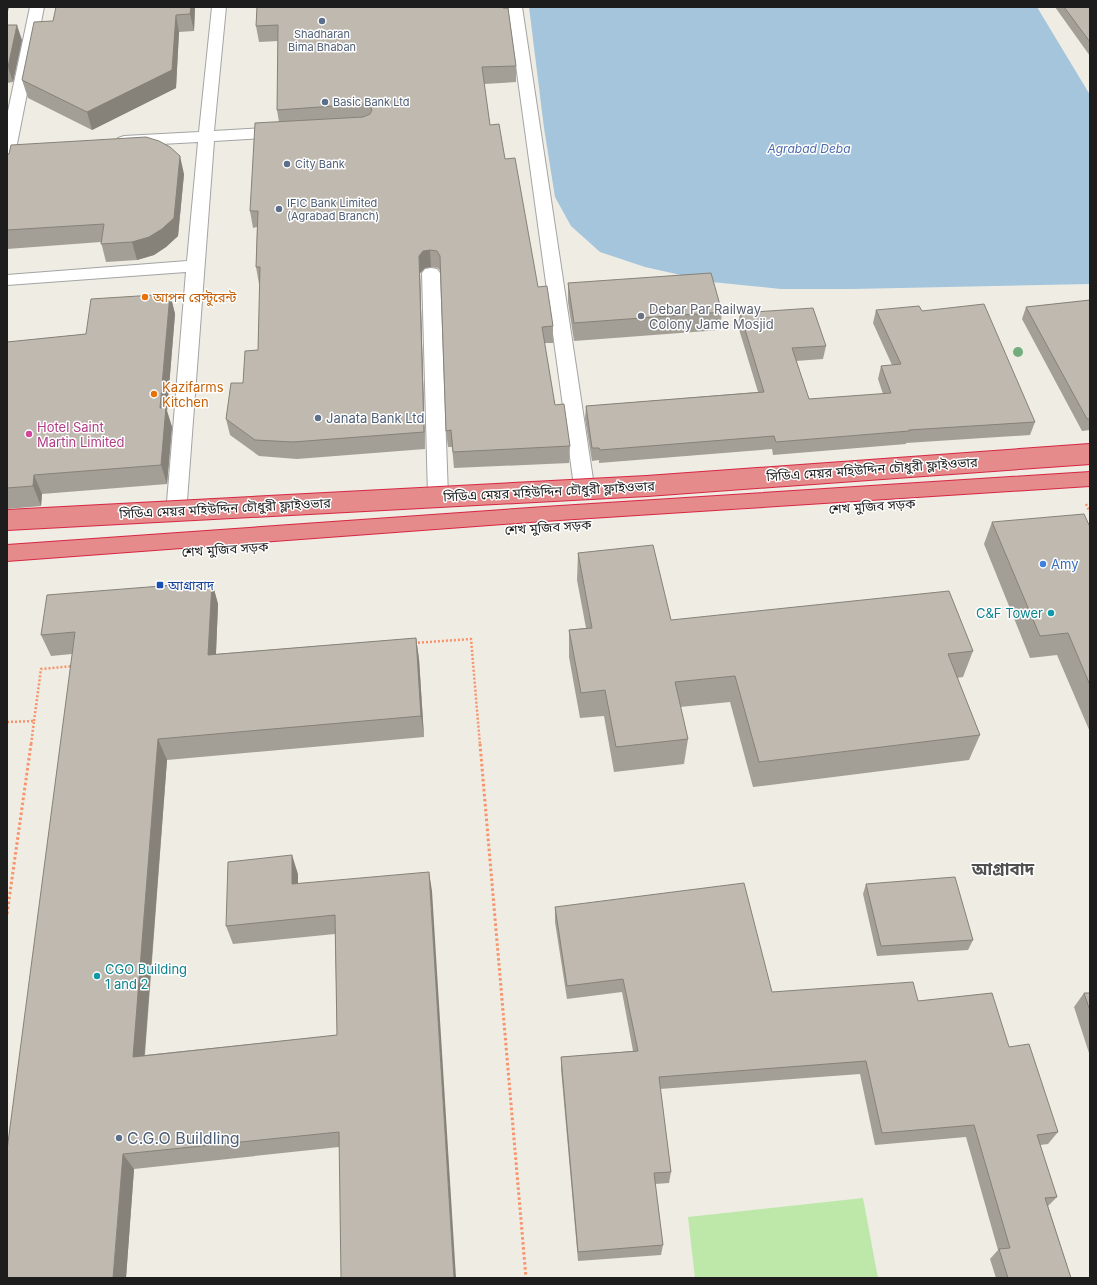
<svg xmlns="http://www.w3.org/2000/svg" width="1097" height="1285" font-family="Inter,'Noto Sans Bengali',sans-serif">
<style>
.grass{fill:#bde8a9}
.water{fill:#a4c5dc}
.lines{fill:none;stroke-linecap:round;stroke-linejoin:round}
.minor-casing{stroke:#a4a4a4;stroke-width:2}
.highway-casing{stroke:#d72643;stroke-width:2}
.path-far1{stroke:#f8926a;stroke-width:2.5;stroke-dasharray:2 2;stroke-linecap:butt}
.path{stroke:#f8926a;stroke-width:3;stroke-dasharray:2.5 2.5;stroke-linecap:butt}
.minor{fill:#fff;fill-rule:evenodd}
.highway{fill:#e58b8c;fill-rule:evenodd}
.highway-bridge-casing{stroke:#d72643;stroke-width:22;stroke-linecap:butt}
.highway-bridge{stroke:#e58b8c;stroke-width:20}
.tree{fill:#72ad7d}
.wall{fill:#a49f96}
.shaded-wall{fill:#86827a}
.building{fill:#bfb9af;stroke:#86827a}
.service-dot{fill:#5c6f8a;stroke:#fff;stroke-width:1.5}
.food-dot{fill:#e8710a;stroke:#fff;stroke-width:1.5}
.worship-dot{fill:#6b7280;stroke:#fff;stroke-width:1.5}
.hotel-dot{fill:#d1479c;stroke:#fff;stroke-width:1.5}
.shop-dot{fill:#3f7fe0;stroke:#fff;stroke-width:1.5}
.transit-dot{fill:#1a4fb4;stroke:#fff;stroke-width:1.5}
.culture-dot{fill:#0f9aa8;stroke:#fff;stroke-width:1.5}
.labels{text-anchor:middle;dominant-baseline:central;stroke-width:3;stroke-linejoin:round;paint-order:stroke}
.far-service-label{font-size:11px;fill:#4e5e75;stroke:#fff;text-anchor:start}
.far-water-label{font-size:12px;font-style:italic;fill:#4b6aab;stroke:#fff}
.food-label{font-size:13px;fill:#c56008;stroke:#fff;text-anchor:start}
.worship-label{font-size:13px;fill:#5b616d;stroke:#fff;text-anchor:start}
.service-label{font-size:13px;fill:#4e5e75;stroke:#fff;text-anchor:start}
.hotel-label{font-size:13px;fill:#b23c85;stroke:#fff;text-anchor:start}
.street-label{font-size:13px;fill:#1d1d1d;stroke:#fff}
.shop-label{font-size:13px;fill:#366cbe;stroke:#fff;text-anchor:start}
.transit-label{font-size:13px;fill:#164399;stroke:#fff;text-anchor:start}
.culture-label{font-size:13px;fill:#0d838f;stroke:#fff;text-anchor:end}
.near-service-label{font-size:16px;fill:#4e5e75;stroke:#fff;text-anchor:start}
.district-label{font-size:17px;font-weight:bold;fill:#505050;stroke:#fff}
</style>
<rect width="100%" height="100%" fill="#eeece3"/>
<path class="grass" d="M863,1198L878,1278H695L688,1217Z"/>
<path class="water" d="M529,7H1037L1090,95V284L852,289H781L712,282L645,267L600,252L571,226L555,197L544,128Z"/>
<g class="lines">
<g class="minor-casing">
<path id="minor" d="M30,7H44L16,149L14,152L8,154L7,116Z
M212,7H226L214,131L283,127L289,129L291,132L289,135L283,137L214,141L186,514L183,519L176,521L169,519L166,514L186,272L7,285V275L187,261L198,142L124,146L118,144L116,141L118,138L124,136L199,132Z
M508,7H522L594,486L591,491L584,493L577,491L574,486Z
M431,268L437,269L440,273L448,496L445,501L438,503L431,501L428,496L422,273L425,269Z"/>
</g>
<g class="highway-casing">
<path id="highway" d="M1090,472V486L544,521L7,561V545L544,507Z"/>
</g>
<path class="path-far1" d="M1086,504L1090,512
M414,643L471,639L480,745
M34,721L41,669L74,666
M7,722L34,721L31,745"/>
<path class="path" d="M480,744L526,1278
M7,914L31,744"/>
<use href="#minor" class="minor"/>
<use href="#highway" class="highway"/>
<g class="highway-bridge-casing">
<path id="highway-bridge" d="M7,520L647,486L1090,454"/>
</g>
<use href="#highway-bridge" class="highway-bridge"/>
</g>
<circle class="tree" cx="1018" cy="352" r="5"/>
<path class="wall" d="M195,7L194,31L179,32L176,88L92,130L28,98L22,80L53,21Z
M257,7L516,66V82L484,84L490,125L505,159L538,287L553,326V343H544L555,405L570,446L569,463L454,468L452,447H448L446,431L441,272L438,268L431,267L425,268L420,273L425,449L297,459L259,456L230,435L226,419L258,350L260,284H259L256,267L257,227L253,228L250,211L279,122L277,110L278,41L259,42L256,26Z
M1055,7H1090V56Z
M7,25L22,40L13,82L7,83Z
M7,154L184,174L178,236L166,247L154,255L137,260L106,262L101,242L7,249Z
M568,283L722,312L720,330L574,341L568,302Z
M170,294L175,314L167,411L172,427L167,484L42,494L41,506L7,509V342L86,334Z
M1090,300V430L1082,431L1022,319L1026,307Z
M876,310L922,311L1035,422L1030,435L906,443V444L773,455L772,449L599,463V460L592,461L585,419L586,406L758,392L738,326L740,313L826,346L823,359L796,361L809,399L883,394L878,379L881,366L892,365L873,323Z
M992,522L1090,527V732L1057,655L1030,658L984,544Z
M578,553L671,620L973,651L963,677L957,678L980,735L969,760L753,787L730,702L680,707L688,739L684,764L614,772L604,716L580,718L569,657V630L586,628L577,580Z
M212,582L218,604L216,654L416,638L419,659L424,737L167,760L145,1055L337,1035L335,934L233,944L226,926L298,874V884L432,891L339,1147L134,1169L126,1278L72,654L51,656L41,635Z
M866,884L973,940L968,950L877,956L863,894Z
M555,907L772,992L918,1001L1009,1047L1058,1132L1048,1144L1040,1145L1057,1197L1048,1206L1071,1278H996L990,1259L998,1250L966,1137L875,1145L860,1074L660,1089L671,1172L669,1183L655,1184L663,1245L661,1255L578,1261L561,1069V1057L633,1051L622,992L567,999L555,922Z
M1084,993H1090V1056L1074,1007Z"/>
<path class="shaded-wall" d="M7,7H9L7,16Z
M191,7H195L194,31L190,14Z
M176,15L179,32L176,88L92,130L87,112Z
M17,25L22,40L13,82L8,67Z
M180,156L184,174L178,236L166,247L154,255L137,260L132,242Z
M430,250L431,267L425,268L420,273L425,449L424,432L419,256L423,251Z
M170,294L175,314L167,411L172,427L167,484L161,465L160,408Z
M34,475L42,494L41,506L33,486Z
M212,582L218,604L215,676L208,655Z
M416,638L419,659L424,737L421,716Z
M158,739L167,760L143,1073L133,1057Z
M292,855L298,874V903L292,884Z
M429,872L432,891L456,1278H454Z
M123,1154L134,1169L126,1278H113Z"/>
<path class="building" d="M56,7H191L190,14L176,15L172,70L87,112L22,80L34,22L53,21Z
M257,7H503V8H508L516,66L482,67L490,125L499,124L505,159L515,158L538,287L547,286L553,326L542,327L555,405L564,404L570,446L453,452L451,430L446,431L440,256L437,251L430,250L423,251L419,256L424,432L293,442L255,440L226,419L231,383H243L245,351L258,350L260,267H256L258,211H250L255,123L363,117L370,114L372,110L370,106L363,104L277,110L278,25L256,26Z
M1064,7H1090V42Z
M7,25H17L8,67H7Z
M146,137L159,141L170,147L180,156L174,218L162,229L149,237L132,242L101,244L104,224L7,230V154H9L11,145Z
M711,273L722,312L574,323L568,283Z
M170,294L160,408L166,407L161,465L34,475L33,486L7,488V342L86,334L91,299Z
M1090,300V419H1087L1026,307Z
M984,304L1035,422L909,430V431L776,442L774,436L600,450L599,448H592L586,406L764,392L740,313L813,308L826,346L792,348L809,399L891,393L881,366L901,364L876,310L919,306L922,311Z
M1084,514L1090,527V685L1068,633L1040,636L992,522Z
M653,545L671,620L949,591L973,651L948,654L980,735L759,762L735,676L675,682L688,739L616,747L605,690L581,693L569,630L592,628L578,553Z
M212,582L208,655L416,638L421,716L158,739L133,1057L337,1035L335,915L226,926L228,862L292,855V884L429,872L454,1278H341L339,1132L123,1154L113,1278H7V1150L75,632L41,635L47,595Z
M955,877L973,940L881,946L866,884Z
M744,883L772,992L913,982L918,1001L992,993L1009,1047L1029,1044L1058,1132L1037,1135L1057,1197L1045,1198L1071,1278H1008L999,1249L1010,1248L974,1125L882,1133L866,1061L659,1077L671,1172L654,1173L663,1245L578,1252L561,1057L638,1051L623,979L567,986L555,907Z
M1084,993H1090V1011Z"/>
<g class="service-dot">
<circle cx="322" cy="21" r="4"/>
<circle cx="325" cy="102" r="4"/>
<circle cx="287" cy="164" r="4"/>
<circle cx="279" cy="209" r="4"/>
<circle cx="318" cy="418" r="4"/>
<circle cx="119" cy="1138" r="4"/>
</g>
<g class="food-dot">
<circle cx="145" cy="297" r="4"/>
<circle cx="154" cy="394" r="4"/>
</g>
<circle class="worship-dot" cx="641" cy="316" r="4"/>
<circle class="hotel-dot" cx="29" cy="434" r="4"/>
<circle class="shop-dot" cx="1043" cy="564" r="4"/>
<rect class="transit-dot" x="156" y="581" width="8" height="8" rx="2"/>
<g class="culture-dot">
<circle cx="1051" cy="613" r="4"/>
<circle cx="97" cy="976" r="4"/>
</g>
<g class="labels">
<g class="far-service-label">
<text x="322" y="34" text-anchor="middle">Shadharan<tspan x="322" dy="13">Bima Bhaban</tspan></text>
<text x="333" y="102">Basic Bank Ltd</text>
<text x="295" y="164">City Bank</text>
<text x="287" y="203">IFIC Bank Limited<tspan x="287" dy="13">(Agrabad Branch)</tspan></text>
</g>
<g class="far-water-label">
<text x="809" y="148">Agrabad Deba</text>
</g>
<g class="food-label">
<text x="153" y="297">আপন রেস্টুরেন্ট</text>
<text x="162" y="387">Kazifarms<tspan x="162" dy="15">Kitchen</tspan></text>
</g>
<g class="worship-label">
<text x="649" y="309">Debar Par Railway<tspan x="649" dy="15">Colony Jame Mosjid</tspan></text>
</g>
<g class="service-label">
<text x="326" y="418">Janata Bank Ltd</text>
</g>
<g class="hotel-label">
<text x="37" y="427">Hotel Saint<tspan x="37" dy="15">Martin Limited</tspan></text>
</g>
<g class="street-label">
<text transform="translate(872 469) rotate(-4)">সিডিএ মেয়র মহিউদ্দিন চৌধুরী ফ্লাইওভার</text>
<text transform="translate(549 491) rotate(-3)">সিডিএ মেয়র মহিউদ্দিন চৌধুরী ফ্লাইওভার</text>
<text transform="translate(872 506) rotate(-4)">শেখ মুজিব সড়ক</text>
<text transform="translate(225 508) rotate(-3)">সিডিএ মেয়র মহিউদ্দিন চৌধুরী ফ্লাইওভার</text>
<text transform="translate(548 527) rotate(-4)">শেখ মুজিব সড়ক</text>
<text transform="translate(225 549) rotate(-4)">শেখ মুজিব সড়ক</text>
</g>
<g class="shop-label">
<text x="1051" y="564">Amy</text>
</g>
<g class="transit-label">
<text x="168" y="585">আগ্রাবাদ</text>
</g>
<g class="culture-label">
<text x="1043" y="613">C&amp;F Tower</text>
<text x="105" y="969" text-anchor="start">CGO Building<tspan x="105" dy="15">1 and 2</tspan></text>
</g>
<g class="near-service-label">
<text x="127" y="1138">C.G.O Buildling</text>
</g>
<g class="district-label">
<text x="1003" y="869">আগ্রাবাদ</text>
</g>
</g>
<rect width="1097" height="1285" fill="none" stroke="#1d1d1d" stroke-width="16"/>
</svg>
